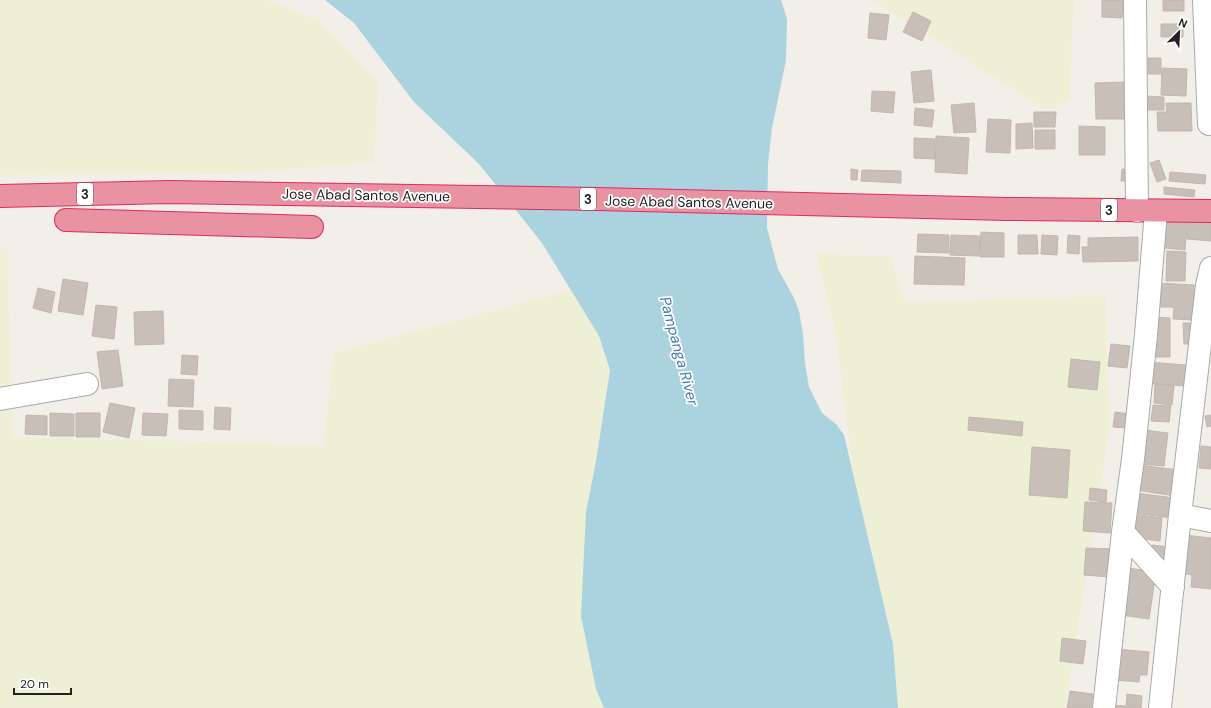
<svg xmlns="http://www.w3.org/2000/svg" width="1211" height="708" font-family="'DM Sans',sans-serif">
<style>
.farmland{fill:#eef0d5}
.water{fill:#aad3df}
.building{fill:#c7bfb8;stroke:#c4b6ab}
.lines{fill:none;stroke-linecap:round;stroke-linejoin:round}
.minor-casing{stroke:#a9a9a9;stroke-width:24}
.highway-casing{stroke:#dc2a67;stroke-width:24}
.minor{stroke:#fff;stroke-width:22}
.highway{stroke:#e892a2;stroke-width:22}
.labels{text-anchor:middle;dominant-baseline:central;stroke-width:3.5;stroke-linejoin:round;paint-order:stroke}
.shield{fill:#fff;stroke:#646464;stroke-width:1}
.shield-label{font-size:13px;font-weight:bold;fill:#222}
.street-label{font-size:14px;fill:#222;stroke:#fff}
.water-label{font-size:15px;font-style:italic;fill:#4a7aab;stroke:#fff}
</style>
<rect width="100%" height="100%" fill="#f2efe9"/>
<path class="farmland" d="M0,0H267L319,20L378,82L374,162L232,174L0,175Z
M871,0H1074L1069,101L1046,110Z
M0,249H7L13,437L177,441L323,446L334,353L571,290L599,336L610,370L596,461L586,512L596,689L604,708H0Z
M816,254L890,256L905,303L1105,296L1109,430L1065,708H898L893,644L854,478L836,334Z"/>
<path class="water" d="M325,0H781L787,19L786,60L772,128L768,164L767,228L778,269L794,298L799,311L803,334L805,363L809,387L822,413L836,424L844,435L893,644L898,708H604L596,689L581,616L583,573L586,512L596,461L610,370L599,336L542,243L479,164L414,102L354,23Z"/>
<path class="building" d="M1102,0H1123L1122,18L1102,17Z
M1163,0H1184V11H1163Z
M913,12L931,21L922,41L903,32Z
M870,13L889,15L886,40L868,38Z
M1161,24H1183V37H1161Z
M1148,58H1161V74H1148Z
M1162,68L1187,69L1186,96L1161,95Z
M931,70L934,101L914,103L911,72Z
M1124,82L1125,119H1096L1095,83Z
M872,91L895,92L893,113L871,111Z
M1147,96L1164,97V110H1147Z
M974,103L976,132L954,133L951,105Z
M1166,103H1191L1192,131H1158L1157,112H1167Z
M915,108L934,110L932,127L914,125Z
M1034,112H1056L1055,127H1034Z
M988,119L1011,120L1010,153L986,152Z
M1032,123L1033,148L1016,149V124Z
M1079,126L1105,127V155H1079Z
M1035,130H1055V149H1035Z
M936,136L969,138L967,174L935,172Z
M914,138L935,139V159L914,158Z
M1159,160L1166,179L1157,182L1150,163Z
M851,169L858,170L857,180H851Z
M1122,169L1133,170L1132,181H1121Z
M862,170L901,171V183L861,181Z
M1170,172L1206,175L1205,184L1169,181Z
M1164,187L1195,190L1194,197L1164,194Z
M1158,214L1188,216L1185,250L1155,247Z
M1189,218L1211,220V241L1187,239Z
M981,232L1004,233V257H980Z
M918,234L949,235V253L917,252Z
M951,235L980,236L979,256L950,255Z
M1018,235H1037L1038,254H1018Z
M1042,235L1058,236L1057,255L1041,254Z
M1068,235L1080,236L1079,254L1067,253Z
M1138,237V261L1083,262L1082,247H1088V238Z
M1167,251L1186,252L1185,281H1166Z
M915,256L965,258L964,285L914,284Z
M63,279L88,283L83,315L58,311Z
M1158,283L1194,285L1193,320L1173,319L1174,307H1158Z
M38,288L55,292L51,313L33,308Z
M96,305L117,307L114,339L92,336Z
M163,311L164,344L135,345L134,312Z
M1152,317L1170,318V357H1152Z
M1183,323H1195V344H1184Z
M1111,344L1130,346L1127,368L1108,366Z
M118,350L123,386L102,389L97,352Z
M182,355L198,356L197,375L181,374Z
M1071,359L1100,362L1097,390L1068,387Z
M1147,362L1186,365L1185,386L1146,383Z
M169,379L194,380L193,407L168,406Z
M1155,384L1174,386L1172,405L1154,403Z
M110,403L135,408L129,438L103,432Z
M1153,405L1171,406L1169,422L1151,421Z
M215,407L231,408L230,430L214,429Z
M179,410L203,411V430L179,429Z
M1115,412L1129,414L1128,428L1113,427Z
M50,413L74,414V436H50Z
M76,413H100V437H76Z
M143,413L168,414L166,436L142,435Z
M26,415L47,416V435L25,434Z
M1211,415V426L1207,427L1205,416Z
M969,417L1023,422L1022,436L968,430Z
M1144,430L1168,433L1164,466L1140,464Z
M1201,446L1211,447V469L1199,468Z
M1032,447L1070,450L1067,498L1029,495Z
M1139,465L1178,470L1175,496L1136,490Z
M1090,488L1107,490L1106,502L1089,500Z
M1136,493L1174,498L1172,518L1134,513Z
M1085,502L1112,503L1110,533L1083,531Z
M1132,514L1162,518L1160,541L1129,537Z
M1184,535L1211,538V589L1191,587L1192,575L1180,573Z
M1152,545L1170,547L1168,562L1150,560Z
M1086,548L1112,549L1110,577L1084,575Z
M1128,568L1156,572L1149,619L1121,615Z
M1062,638L1086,641L1083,664L1060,661Z
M1117,649L1149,652L1147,675H1140L1139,682L1115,680Z
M1070,691L1093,694L1091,708H1067Z
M1127,694L1142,696L1141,708H1112V705L1126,706Z"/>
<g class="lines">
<g class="minor-casing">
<path id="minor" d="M1135,0L1137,211
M1204,0L1209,124
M0,399L87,384
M1180,515L1211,521
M1123,532L1173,587
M1104,708L1123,532L1133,459L1146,335L1156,211
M1160,708L1180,515L1207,285L1211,268"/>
</g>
<g class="highway-casing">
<path id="highway" d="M0,196L170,192L597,199L1006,209L1211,211
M66,220L312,227"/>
</g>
<use href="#minor" class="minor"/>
<use href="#highway" class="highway"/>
</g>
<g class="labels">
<g class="shield">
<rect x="77" y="183" width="16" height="22" rx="3"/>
<rect x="580" y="188" width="16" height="22" rx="3"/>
<rect x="1101" y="199" width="16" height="22" rx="3"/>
</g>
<g class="shield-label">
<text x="85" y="194">3</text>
<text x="588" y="199">3</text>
<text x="1109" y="210">3</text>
</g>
<g class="street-label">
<text transform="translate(366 195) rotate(1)">Jose Abad Santos Avenue</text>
<text transform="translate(689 202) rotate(1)">Jose Abad Santos Avenue</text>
</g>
<g class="water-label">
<text transform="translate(679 351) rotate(75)">Pampanga River</text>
</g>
</g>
<g transform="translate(1179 32) rotate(24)" stroke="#ffffff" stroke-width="3" paint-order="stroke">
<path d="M0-3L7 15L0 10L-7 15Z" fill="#222222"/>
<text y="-6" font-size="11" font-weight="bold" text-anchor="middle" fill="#222222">N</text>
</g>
<path d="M14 688v6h57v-6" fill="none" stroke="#222222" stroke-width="2"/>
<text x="20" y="688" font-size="12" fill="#222222" stroke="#ffffff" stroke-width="3" paint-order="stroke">20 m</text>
</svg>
